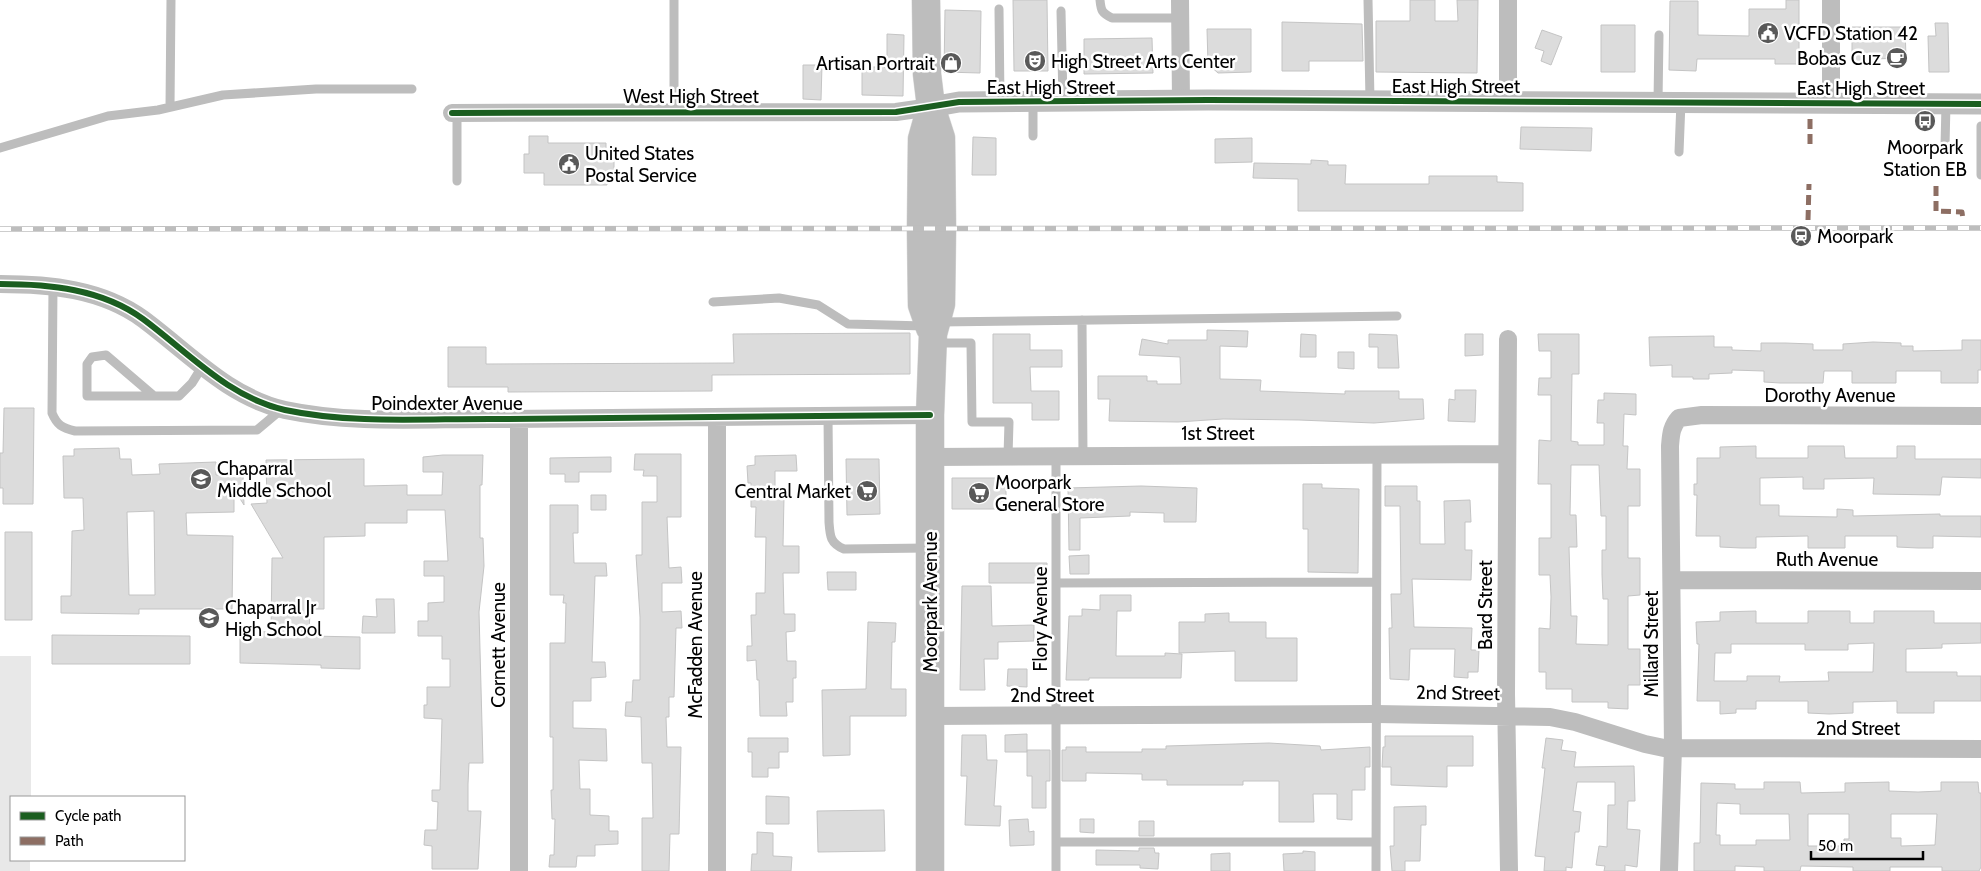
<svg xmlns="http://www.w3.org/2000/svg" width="1981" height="871" font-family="Cabin,sans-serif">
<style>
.green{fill:#e8e8e8}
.building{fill:#dcdcdc;stroke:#c4c4c4;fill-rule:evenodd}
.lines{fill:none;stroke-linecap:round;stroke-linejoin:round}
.primary-casing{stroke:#dbdbdb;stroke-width:29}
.service{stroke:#bdbdbd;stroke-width:9}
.minor{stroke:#bdbdbd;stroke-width:18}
.tertiary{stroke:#bdbdbd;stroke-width:21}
.primary{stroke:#bdbdbd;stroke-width:28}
.rail-casing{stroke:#bdbdbd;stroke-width:5.5}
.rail{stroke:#fff;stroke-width:4;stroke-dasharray:11;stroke-linecap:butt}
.quiet{stroke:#8d6e63;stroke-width:5;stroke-dasharray:10 5;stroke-linecap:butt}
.cycleway-casing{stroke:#fff;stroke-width:9}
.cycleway{stroke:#1b5e20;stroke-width:6}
.labels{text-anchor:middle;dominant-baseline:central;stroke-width:5;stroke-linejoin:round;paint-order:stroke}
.poi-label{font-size:19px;fill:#000;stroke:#fff;text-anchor:start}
.street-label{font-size:19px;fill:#000;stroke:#fff}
</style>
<rect width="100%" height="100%" fill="#fff"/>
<path class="green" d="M0,656H31V797H11V860H30V871H0Z"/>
<path class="building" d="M1013,0H1047L1048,71H1014Z
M1410,0H1435V21H1458L1457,0H1478L1477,73L1376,72V21H1410Z
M1786,0H1799V64H1775V59H1697L1696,71L1669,70L1670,1H1698V35L1749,36V9H1786Z
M945,10L981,11L980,73L944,72Z
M1282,22L1362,24L1363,61H1309V71H1282Z
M1935,23H1948L1949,72H1929L1928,36H1936Z
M1601,25H1635V72H1601Z
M1852,27H1905L1906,58L1872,59V63H1852Z
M1207,29H1251V72L1218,73L1208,64Z
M1542,30L1562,37L1551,65L1541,61L1544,51L1535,48Z
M887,34L904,35L903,96L862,95V67H887Z
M1152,38L1153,73L1084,74V39Z
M803,65H822L821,100L803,99Z
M1521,127L1592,128L1591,151L1520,149Z
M529,136H548V143H606V156H614V171H607V185H544V173H524V154H529Z
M973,137L996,138V175H972Z
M1252,138V162L1215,163V139Z
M1311,160L1328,161V165H1346L1345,184H1429V176H1497V182L1523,183V211H1298V179L1253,178L1254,163L1311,164Z
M1207,330L1248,331L1247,347L1220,346V379L1261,380L1260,391L1345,394V391H1399V399H1423L1424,419L1374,423L1299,420L1223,419L1178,422L1109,421L1110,399H1098V376H1147V381H1157V384H1181L1180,357L1139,355L1142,339L1168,344V340H1207Z
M910,333V374L712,375V391L508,392V387H448V347H486V364L734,363L733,334Z
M993,334H1030V350H1062V367H1030L1031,391H1059V420H1032V403H993Z
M1301,334L1316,335V357H1300Z
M1369,334L1397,335L1399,368H1378V347H1369Z
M1465,334H1483V355L1465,356Z
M1538,334H1579V374H1572L1571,441L1578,442V445H1604V423H1597L1598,400H1604V393L1636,394V415L1624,414L1623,446H1628L1627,469H1640V506H1628V558H1640V595L1628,596V649H1640V685H1628V709L1608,708V702H1572V689H1546V672H1539V628L1550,629L1551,597L1550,575H1539V538H1551V484H1538L1539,440L1551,441V395H1538L1539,378H1551V351H1539ZM1571,465H1599L1601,516H1606V550H1602V574L1603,599H1608V645L1576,644L1577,616H1571L1569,547H1577L1576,515H1570Z
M1714,336V347H1732V350L1761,351V343H1785L1813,344V350H1843V344L1873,342L1901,343V346H1913V351L1962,350V340H1981V370H1978V383H1941V371H1896V383H1852V371H1824L1823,383H1780L1764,382V371L1732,370V373L1709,374V379H1693V377H1672V365L1650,366L1649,337Z
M1338,352H1354V369L1338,368Z
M1455,390H1476L1475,422L1448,421L1449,399L1455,400Z
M4,408H34L33,504H3V488H0V453H3Z
M1756,446V458H1808V446H1844L1845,458H1897V446H1915V459H1981V478L1942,477L1940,495L1873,494L1874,478L1824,479V489H1803V477L1760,478V505H1779V516L1837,517V509L1853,510V516L1940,514V516H1981V537L1933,536V548H1918L1897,547V536H1845V548H1808V536L1756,537V548H1741L1720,547V536H1696L1697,495H1694V484H1697V458H1720V447Z
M119,448L120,459H131L132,475L160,474L159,464L216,462V475H243L244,505L234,489V512L186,513L187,535L233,536L232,609H139V614L61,613V596H71L72,531L84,530L83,498H64L63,456H74V449ZM154,511L155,595H129L127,512Z
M635,454H681V517H667L669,568L681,567L682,583H662V612L681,611L682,628H676L674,697H669V717H666L667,747H681L679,834H670L669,871H642V818H653L652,763H642L641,717L625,716L626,702H632L633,680H640V617L636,555H642V502H657V476H643L644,470H634Z
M443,455H483L482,485H480V538H483L484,566L479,612L483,763H469L468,784V811H481L478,869H432V846L424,845L425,830H437L438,802L432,801V790H440L442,719L424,718V705H427V687H450V659H442V636H418V621H428V603L444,602V576H424V561H448L445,510H407V523H365V536L324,537V609H310L309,636L360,637V669L321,668V665L240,663V631L271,632L272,558H283L251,504L267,503L266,460L364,459V486L407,485V495H442L443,472H423V457Z
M796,455L797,471H775V497H784L783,546H799V573H783L784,614H795V631L786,632L787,661H796V678H793V702H786L787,716H760L759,680H757L756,660L747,661V646H752L751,615H756V593H765L766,537H755L756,507H751V483H748L747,466L755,465V456Z
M611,457V472H579V482H565V474H550V458Z
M846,459H879L880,514L847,515Z
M952,478H1006V509H952Z
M1303,484H1322V488L1359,489L1358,573L1308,572V529H1303Z
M1141,486L1197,488L1196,522H1164V513L1130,512V516L1080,518V550H1069L1068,488Z
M1385,486H1417V501H1420V544H1445L1444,501L1470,500L1471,522H1465V550H1472L1471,580L1412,579L1414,627L1472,628L1471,650H1479L1478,672H1468V678L1454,677L1455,649H1410L1409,680L1390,679L1389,628H1392L1391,594H1401L1400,506H1385Z
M591,495H606V510H591Z
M550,505H578V533H573L574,563H606L607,576H595L592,662H605L606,677L591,678V701H573V728L606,729L607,761L579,760L580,789H590V815L609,816V831H618V844L595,845V856H577L576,867H549L550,855H554L555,819H552L551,790H553V737H550V643H565L566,603H563L564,595H550Z
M5,532H32V620H5Z
M1089,555V574H1070L1069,556Z
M989,563H1047V583H989Z
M827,572H856V590H828Z
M962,586H991L992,626L1034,625V641L998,642V659H984L985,690H960Z
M1100,595H1131V611H1117L1116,656H1165V653L1182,654L1181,678H1089V680H1066L1069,616H1082V609L1100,610Z
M376,599H394L395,633H362L363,616L377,617Z
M1756,611V623H1808V611H1850V623H1874V611H1934V623H1981V643L1942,644V648L1906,649V672H1957V676H1981V701H1934V713H1897V701L1853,702V713L1829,714L1808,713V701H1756V709H1736V713L1720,714V701H1697L1699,644H1697L1696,622L1720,621V612ZM1874,643L1873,672H1828L1829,681L1779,682L1780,676H1747V681H1714L1715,653H1731V644H1805V650H1848V644Z
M1229,613V622H1266V638H1297V681H1235V651L1179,653V622H1205V614Z
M868,622L896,623L895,642H892L891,689H906V716H850V755L823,756L822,690L866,689Z
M52,635L190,636V664H52Z
M1008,669H1027V687L1007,686Z
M1027,734V752H1005V735Z
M962,735H986L987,760H997L994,806H1001L1000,826L965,825L967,776H961Z
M1385,736H1473V766H1447V787L1391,785V767H1382L1383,747H1385Z
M748,738H788V752H779V768H768V777H752V752H748Z
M1546,738L1563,740L1561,750L1576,752L1574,767L1634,766L1635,801H1628L1627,829L1640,830L1637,867L1625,865V871H1604L1605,866L1596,865L1599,846L1607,847L1608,805H1615V782H1577L1573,811L1581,812L1579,832H1575L1572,868L1566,867V871H1544L1545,857L1535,856L1545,768H1542Z
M1269,743L1320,746L1321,750L1370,747V767H1365V790H1352V820L1337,819V794H1313L1314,822H1279V781H1243V785H1167V780H1142V774L1086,773V781H1062V750H1066V747H1086V752H1142V749H1166V746Z
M1027,750H1050V781H1046V808H1032V776H1027Z
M1764,782H1800L1801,793L1845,792V783L1889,782V791L1918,792L1941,791V782H1978L1979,793H1981V867L1979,871H1942V867H1890V871H1853V867L1801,866L1800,871H1764V867L1735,866V871H1694V843H1700L1701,783L1735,784V789H1764ZM1717,803L1740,804V814H1789L1790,840H1756V845H1720V835H1716ZM1808,814H1849V839H1844V846H1808ZM1891,814H1937L1935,845L1901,846V838H1891Z
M766,796L789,797V824H766Z
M1426,806V825H1421L1420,861H1405V871H1392L1390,846H1394V807Z
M884,810L885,851L818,852L817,811Z
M1028,819L1029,832L1034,831V845L1010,846L1009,820Z
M1080,819H1094V833L1080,832Z
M1139,821H1154V836H1139Z
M757,832L773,833V856L792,857L791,871H751L752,854H757Z
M1139,848H1154L1155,853H1159L1158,869L1140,868V865H1096V850L1139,851Z
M1303,851L1315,852V871H1284L1283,854L1303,853Z
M1230,853V871H1211V854Z"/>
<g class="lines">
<g class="primary-casing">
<path id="primary" d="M926,0L927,74L931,107L941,138L942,229L941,304L933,334L930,415V871
M930,328L922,305L921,229L922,139L931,107"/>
</g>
<path class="service" d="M674,0V111
M1100,0C1101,11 1102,13 1112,18H1180
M1368,0L1370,100
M999,9L1000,102
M1061,11L1063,101
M1033,102V136
M1658,102L1659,35
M170,107L171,0
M1981,126V175
M1945,146L1946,104
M0,148L108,116L158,110L223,95L316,89H412
M1679,152L1681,102
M457,181V113
M53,286L52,413C57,425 62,428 75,431L257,430L282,409
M713,302L779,298L818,305L848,324L925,326
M1082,320L1083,456
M939,322L1397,316
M935,343H971L972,422H1009L1008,456
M154,396L106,355L92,357L87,364V396H179L192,383L202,367
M828,416L829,522C830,536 830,543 844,549L928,548
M1056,456V871
M1056,583L1376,582
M1056,842H1375
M1376,871L1377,454"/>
<path class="minor" d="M1180,0L1181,101
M1831,0V103
M1508,101V0
M452,113L896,112L931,107
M0,284C49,284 102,289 143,319C189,353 228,397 285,410C356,425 431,418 503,419C646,419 788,416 930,415
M1508,339L1506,694L1509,871
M519,419V871
M930,457L1507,454
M1672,580L1981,581
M929,716L1376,714L1550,717L1575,722L1645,744L1664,748L1981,749
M717,871V418
M1669,871L1673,748L1670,446C1671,435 1671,427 1679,418L1702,415L1981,416"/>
<path class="tertiary" d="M931,107L959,102L1208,100L1981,104"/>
<use href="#primary" class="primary"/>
<g class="rail-casing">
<path id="rail" d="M0,229L1981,228"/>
</g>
<use href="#rail" class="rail"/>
<path class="quiet" d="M1810,119V146
M1936,186V211L1962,212L1963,220
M1808,220L1809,184"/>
<g class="cycleway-casing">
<path id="cycleway" d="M452,113L896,112L959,102L1208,100L1981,104
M0,284C49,284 102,289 143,319C189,353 228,397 285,410C356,425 431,418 503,419C646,419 788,416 930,415"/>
</g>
<use href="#cycleway" class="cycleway"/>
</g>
<defs>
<g id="civic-disc" transform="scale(1.125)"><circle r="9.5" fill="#595959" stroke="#fff"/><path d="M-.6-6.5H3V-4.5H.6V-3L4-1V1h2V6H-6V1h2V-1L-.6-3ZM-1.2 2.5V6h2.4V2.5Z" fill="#fff"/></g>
<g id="cafe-disc" transform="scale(1.125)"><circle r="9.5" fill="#595959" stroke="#fff"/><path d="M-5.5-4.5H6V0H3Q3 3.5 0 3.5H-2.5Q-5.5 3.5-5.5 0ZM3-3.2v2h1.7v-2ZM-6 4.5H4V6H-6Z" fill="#fff"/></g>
<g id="theatre-disc" transform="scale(1.125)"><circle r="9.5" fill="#595959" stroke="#fff"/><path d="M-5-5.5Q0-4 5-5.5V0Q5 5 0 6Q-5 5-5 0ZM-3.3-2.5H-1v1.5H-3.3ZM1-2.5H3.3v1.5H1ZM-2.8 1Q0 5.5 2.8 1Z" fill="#fff"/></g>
<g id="shop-disc" transform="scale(1.125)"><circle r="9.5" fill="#595959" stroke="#fff"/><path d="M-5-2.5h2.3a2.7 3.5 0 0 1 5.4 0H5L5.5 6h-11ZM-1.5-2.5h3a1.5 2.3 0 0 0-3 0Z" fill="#fff"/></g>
<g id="bus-disc" transform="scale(1.125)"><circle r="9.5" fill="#595959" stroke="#fff"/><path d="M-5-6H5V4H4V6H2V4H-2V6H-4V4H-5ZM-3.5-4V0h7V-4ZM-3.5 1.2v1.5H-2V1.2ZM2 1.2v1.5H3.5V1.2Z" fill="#fff"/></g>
<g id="station-disc" transform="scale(1.125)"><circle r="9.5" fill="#595959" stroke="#fff"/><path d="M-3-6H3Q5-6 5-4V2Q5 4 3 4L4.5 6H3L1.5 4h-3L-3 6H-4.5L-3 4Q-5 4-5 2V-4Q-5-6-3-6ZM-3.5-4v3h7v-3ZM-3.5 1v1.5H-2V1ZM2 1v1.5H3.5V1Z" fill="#fff"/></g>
<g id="school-disc" transform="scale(1.125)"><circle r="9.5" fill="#595959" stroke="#fff"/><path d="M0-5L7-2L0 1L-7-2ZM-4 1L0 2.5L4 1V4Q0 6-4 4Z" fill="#fff"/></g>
<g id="supermarket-disc" transform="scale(1.125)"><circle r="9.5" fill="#595959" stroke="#fff"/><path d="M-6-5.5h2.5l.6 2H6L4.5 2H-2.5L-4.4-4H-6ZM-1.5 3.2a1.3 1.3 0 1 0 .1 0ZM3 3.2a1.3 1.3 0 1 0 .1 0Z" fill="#fff"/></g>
</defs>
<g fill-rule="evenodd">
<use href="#civic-disc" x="1768" y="33"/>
<use href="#cafe-disc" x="1897" y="58"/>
<use href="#theatre-disc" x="1035" y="61"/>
<use href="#shop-disc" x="951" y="63"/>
<use href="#bus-disc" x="1925" y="121"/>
<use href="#civic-disc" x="569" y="164"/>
<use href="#station-disc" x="1801" y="236"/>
<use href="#school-disc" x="201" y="479"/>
<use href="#supermarket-disc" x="867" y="491"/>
<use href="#supermarket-disc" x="979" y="493"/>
<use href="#school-disc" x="209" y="618"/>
</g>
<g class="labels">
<g class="poi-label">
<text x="1784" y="33">VCFD Station 42</text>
<text x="1881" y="58" text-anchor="end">Bobas Cuz</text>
<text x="1051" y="61">High Street Arts Center</text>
<text x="935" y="63" text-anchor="end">Artisan Portrait</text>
<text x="1925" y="147" text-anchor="middle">Moorpark<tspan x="1925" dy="22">Station EB</tspan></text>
<text x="585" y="153">United States<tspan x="585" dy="22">Postal Service</tspan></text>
<text x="1817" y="236">Moorpark</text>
<text x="217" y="468">Chaparral<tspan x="217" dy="22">Middle School</tspan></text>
<text x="995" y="482">Moorpark<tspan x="995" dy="22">General Store</tspan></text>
<text x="851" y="491" text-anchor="end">Central Market</text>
<text x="225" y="607">Chaparral Jr<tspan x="225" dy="22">High School</tspan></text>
</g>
<g class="street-label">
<text x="1456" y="86">East High Street</text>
<text x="1051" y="87">East High Street</text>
<text x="1861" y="88">East High Street</text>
<text x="691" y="96">West High Street</text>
<text x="1830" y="395">Dorothy Avenue</text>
<text x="447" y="403">Poindexter Avenue</text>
<text x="1218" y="433">1st Street</text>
<text x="1827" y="559">Ruth Avenue</text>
<text transform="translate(930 602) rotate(-90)">Moorpark Avenue</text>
<text transform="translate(1485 605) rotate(-90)">Bard Street</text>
<text transform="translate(1040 619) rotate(-90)">Flory Avenue</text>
<text transform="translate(1651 644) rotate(-90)">Millard Street</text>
<text transform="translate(498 645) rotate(-90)">Cornett Avenue</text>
<text transform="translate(695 645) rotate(-90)">McFadden Avenue</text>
<text transform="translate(1458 693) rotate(1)">2nd Street</text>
<text x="1052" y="695">2nd Street</text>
<text x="1858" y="728">2nd Street</text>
</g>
</g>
<rect x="10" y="796" width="175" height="65" fill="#ffffff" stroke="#999999"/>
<rect x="20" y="812" width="25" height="8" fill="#1b5e20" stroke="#999999"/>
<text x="55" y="821" font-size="15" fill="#000000">Cycle path</text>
<rect x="20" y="837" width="25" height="8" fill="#8d6e63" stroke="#999999"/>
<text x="55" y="846" font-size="15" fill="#000000">Path</text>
<path d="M1811 851v8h112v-8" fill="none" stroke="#000000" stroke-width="2.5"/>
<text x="1818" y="851" font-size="15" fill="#000000" stroke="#ffffff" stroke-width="4" paint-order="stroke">50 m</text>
</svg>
